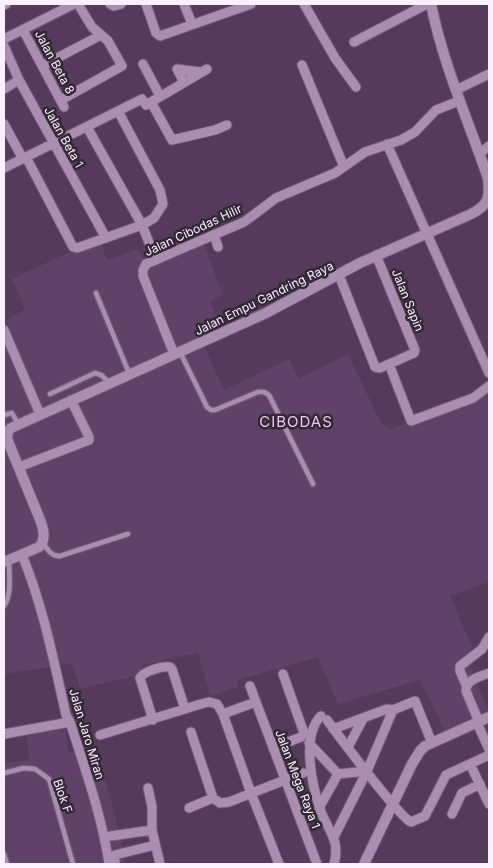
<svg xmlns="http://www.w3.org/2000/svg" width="493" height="868" font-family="Inter,sans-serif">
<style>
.built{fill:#604268}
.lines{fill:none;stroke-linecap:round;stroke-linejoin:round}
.service-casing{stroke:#705b75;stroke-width:7}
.minor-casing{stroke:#705b75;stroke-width:11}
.tertiary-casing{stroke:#705b75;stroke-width:12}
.service{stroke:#ab8db1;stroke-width:4.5}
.minor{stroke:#ab8db1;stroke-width:9}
.tertiary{stroke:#ab8db1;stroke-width:10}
.labels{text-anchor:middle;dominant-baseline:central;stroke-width:5;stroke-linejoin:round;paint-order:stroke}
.street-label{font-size:12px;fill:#fcefff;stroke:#342736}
.quarter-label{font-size:15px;letter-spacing:1px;fill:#e8c9f0;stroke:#342736}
</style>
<rect width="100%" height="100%" fill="#553b5b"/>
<path class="built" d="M99,238L107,260L138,249L148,265L203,242L223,295L210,301L224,336L204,346L224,390L289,359L298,379L348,354L381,423L391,429L489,391V582L450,596L477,658L469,663L489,713L446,734L420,680L338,704L318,657L238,680V687L210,696L198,653L142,665L143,674L80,689L72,663L4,674V322L25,309L12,279Z
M64,719L68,753L97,748L120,835L125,864H4V763L29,760L26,727Z"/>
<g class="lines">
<g class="service-casing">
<path id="service" d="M96,293L129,373
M180,352L207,407L211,410H215L258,392H264L269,395L313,484
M50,394L95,373L101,375L110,383
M4,415L12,413L18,424
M43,543C48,550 51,556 60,556L128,534
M4,606C12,595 9,575 9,561
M4,773L24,768L35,769L49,779L73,864
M4,854L7,864"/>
</g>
<g class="minor-casing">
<path id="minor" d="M110,4L114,6L121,4
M146,4L156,33L160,36L251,4
M184,4L192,24
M304,4L335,58L356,87
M4,5L6,4
M23,30L64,107
M4,39L74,4
M354,42L427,4
M4,46L19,80L106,238
M143,64L160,96
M302,65L344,167
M42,66L101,35
M184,82L177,69L200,72
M4,89L19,80
M456,90L489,74
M61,100L122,66L108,41L92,27L78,4
M151,102L172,140L215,130L227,125
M4,124L23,159
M87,127L142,225L156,260
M387,144L489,373
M479,154L489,146
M26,157L73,247L77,248L142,225L154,218L163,204L160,190L118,111
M4,168L142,99L146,105L207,69
M214,235L218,247
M339,275L375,367L380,368L414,353L415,350L376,255
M4,330L40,414
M174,354L143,276V270L146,264L244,222L276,198L335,173L365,152L401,140L415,132L436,110L459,101
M389,364L411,421L473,398L489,386
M19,467L89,440V437L71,400
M22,555C43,605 54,662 66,715L70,722C85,769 102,816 109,864
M466,685L460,671V666L482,649L489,637
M250,686L317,864
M223,714L256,702
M321,716C301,735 312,785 320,809C327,830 341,839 334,864
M153,720L140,678C144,671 162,666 170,667L172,669L185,709
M327,720C338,735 400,818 411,822L425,816L446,775L489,755
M479,722L466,691C466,679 480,677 489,673
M477,723L489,749
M333,729L387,709L393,710
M191,732L213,798L220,803L229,802L303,773
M4,734L70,722
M100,735L201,704L209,702L217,704L223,714L251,793L279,864
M309,743L338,774L319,808
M348,747L363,719
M273,748L301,737L304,733L283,674
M470,764L489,804
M338,774L367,771
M148,788L152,807V830L160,864
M189,808L213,798
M452,814L462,793L480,784
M104,837L152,830
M334,837L367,771L393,710L415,701L432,743
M115,864V855L151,846"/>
</g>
<g class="tertiary-casing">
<path id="tertiary" d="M4,562L39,547C47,539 43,527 39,517L7,439L8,431L11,428L266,313L360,263L471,214C489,205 490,198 488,178C468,120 443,64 431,4
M364,864L412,764L420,751L425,746L489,717"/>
</g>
<use href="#service" class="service"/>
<use href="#minor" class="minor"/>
<use href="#tertiary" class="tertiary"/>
</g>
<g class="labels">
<g class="street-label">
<text transform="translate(55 62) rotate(62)">Jalan Beta 8</text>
<text transform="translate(64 137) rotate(61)">Jalan Beta 1</text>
<text transform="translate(193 230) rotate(-25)">Jalan Cibodas Hilir</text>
<text transform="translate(264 298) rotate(-26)">Jalan Empu Gandring Raya</text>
<text transform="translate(408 300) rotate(68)">Jalan Sapin</text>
<text transform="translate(87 734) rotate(73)">Jalan Jaro Miran</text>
<text transform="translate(298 779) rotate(69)">Jalan Mega Raya 1</text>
<text transform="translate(63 796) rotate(71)">Blok F</text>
</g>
<g class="quarter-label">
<text x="296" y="421">CIBODAS</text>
</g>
</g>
<rect width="493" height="868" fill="none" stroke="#fcefff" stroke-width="10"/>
</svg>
